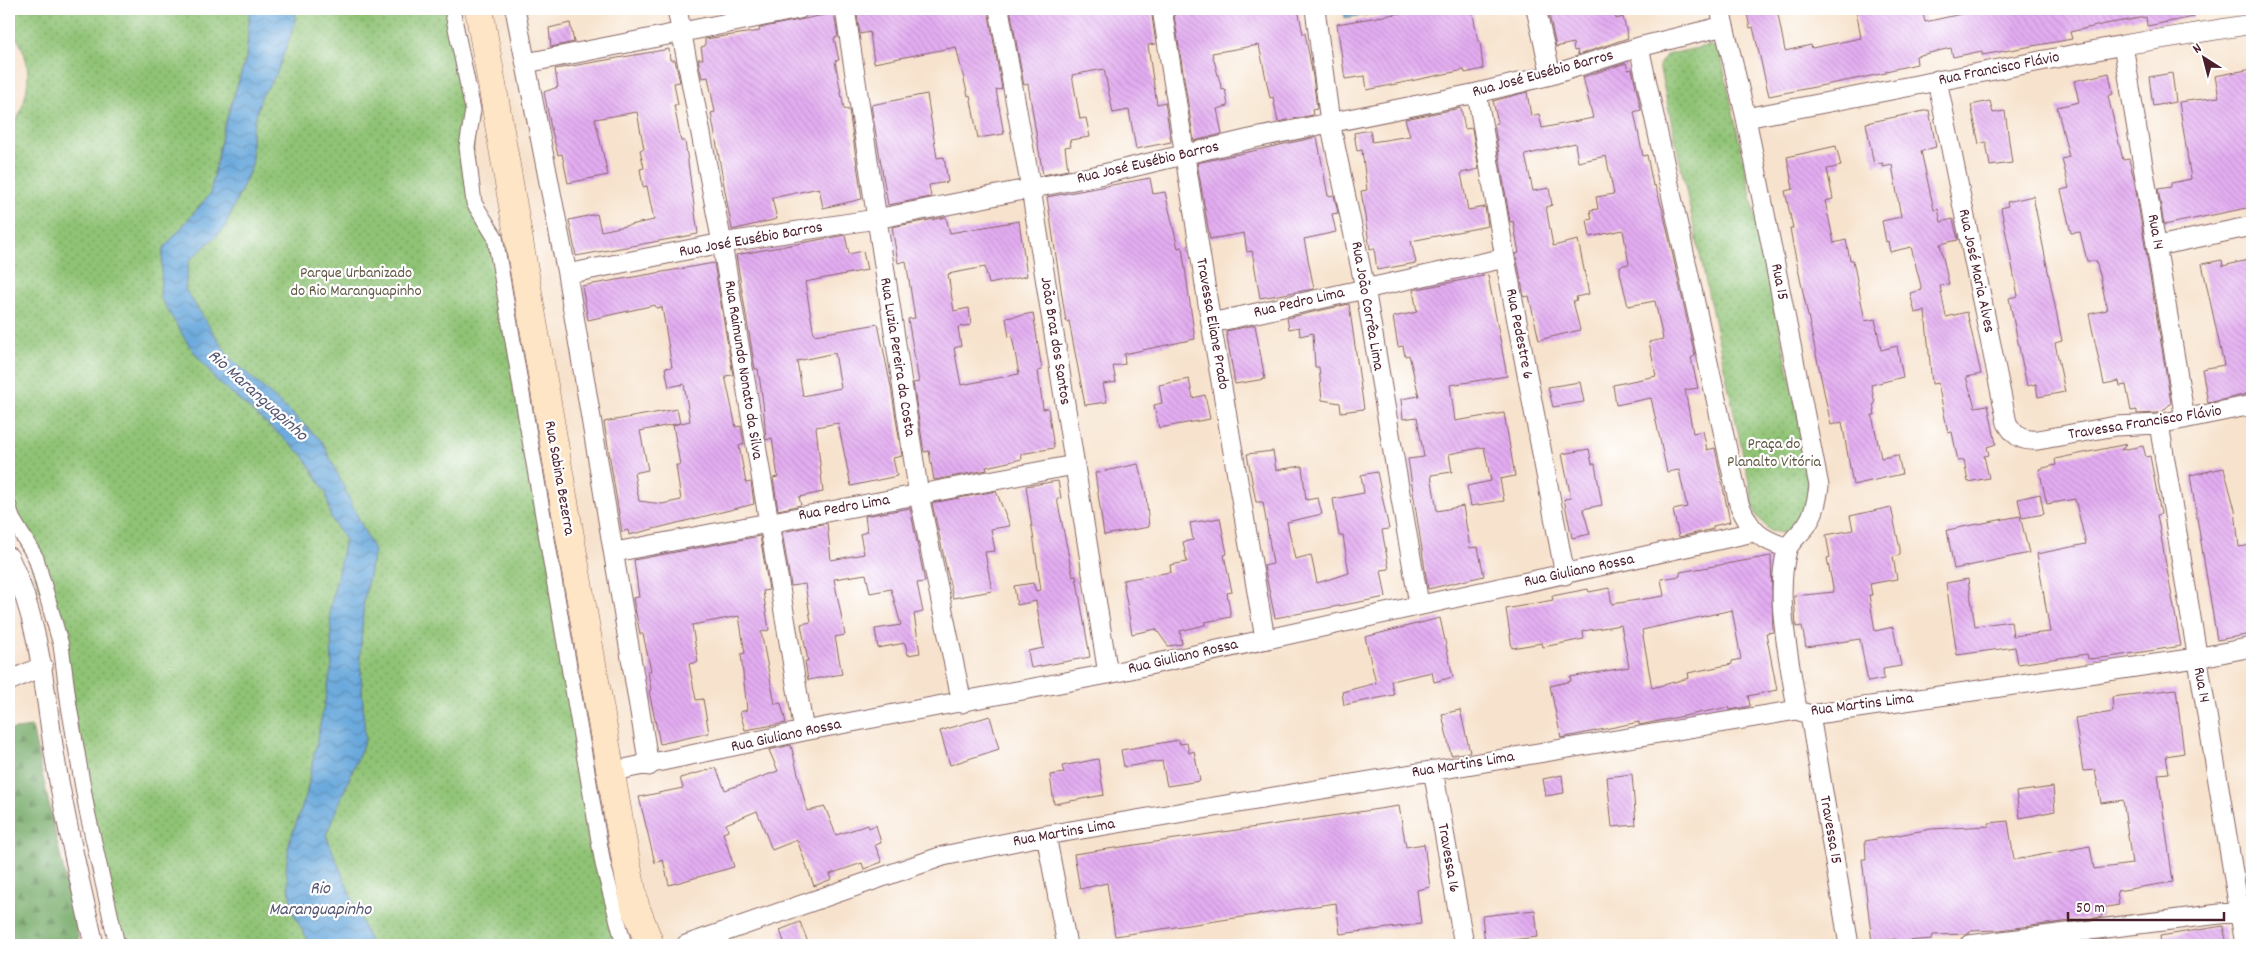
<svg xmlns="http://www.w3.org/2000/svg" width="2261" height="954" font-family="Dekko,sans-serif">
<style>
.forest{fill:url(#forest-firs);stroke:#5e6448}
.park{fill:url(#park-dots);stroke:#6c7150}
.water{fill:url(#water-waves);stroke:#5a6484}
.building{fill:url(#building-back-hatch);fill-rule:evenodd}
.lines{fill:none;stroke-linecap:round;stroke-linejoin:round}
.pedestrian-casing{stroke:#876464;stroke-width:17}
.minor-casing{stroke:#876464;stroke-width:21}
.secondary-casing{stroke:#876464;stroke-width:29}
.pedestrian{stroke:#fff;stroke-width:15}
.minor{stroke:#fff;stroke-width:19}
.secondary{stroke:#fde5c5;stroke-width:28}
.labels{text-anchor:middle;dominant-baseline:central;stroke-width:4.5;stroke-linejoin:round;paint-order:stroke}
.street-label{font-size:16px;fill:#4a1f2b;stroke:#fff}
.park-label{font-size:16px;fill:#625845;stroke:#fff}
.water-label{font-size:18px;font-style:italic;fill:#565672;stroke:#fff}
</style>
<defs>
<pattern id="forest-firs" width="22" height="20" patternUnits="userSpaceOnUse" patternTransform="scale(1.25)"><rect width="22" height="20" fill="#73a966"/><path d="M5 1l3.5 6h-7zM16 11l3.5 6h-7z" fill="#608954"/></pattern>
<pattern id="park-dots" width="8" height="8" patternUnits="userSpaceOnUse" patternTransform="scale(1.25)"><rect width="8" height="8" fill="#8fc374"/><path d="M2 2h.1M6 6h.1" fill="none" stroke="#779e5f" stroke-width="1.8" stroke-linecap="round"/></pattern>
<pattern id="water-waves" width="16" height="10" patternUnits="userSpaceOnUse" patternTransform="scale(1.25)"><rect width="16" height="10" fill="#69a9dc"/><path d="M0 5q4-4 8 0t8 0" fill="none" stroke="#5889b3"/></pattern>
<pattern id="building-back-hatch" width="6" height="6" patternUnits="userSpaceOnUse" patternTransform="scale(1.25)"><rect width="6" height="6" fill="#e3adf1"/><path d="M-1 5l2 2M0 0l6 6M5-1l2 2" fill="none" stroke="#c494cf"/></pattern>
</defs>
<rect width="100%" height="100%" fill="#fff"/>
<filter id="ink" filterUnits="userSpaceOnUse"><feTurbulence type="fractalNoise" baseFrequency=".02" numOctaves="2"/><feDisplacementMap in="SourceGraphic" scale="10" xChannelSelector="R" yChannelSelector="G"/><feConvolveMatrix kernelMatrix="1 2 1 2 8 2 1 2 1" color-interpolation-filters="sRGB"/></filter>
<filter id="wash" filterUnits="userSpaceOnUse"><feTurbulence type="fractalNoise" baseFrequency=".0096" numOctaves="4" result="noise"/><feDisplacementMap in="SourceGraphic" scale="20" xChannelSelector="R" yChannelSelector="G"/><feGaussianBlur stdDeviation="1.12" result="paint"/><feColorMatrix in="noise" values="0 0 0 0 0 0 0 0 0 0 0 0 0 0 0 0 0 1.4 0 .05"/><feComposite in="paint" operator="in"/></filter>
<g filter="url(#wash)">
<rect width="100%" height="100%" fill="#f7e3cd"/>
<path class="forest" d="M32,727L80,945H9V730Z"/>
<path class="park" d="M9,9H250L246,58L223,130L210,194L163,249L160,297L188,344L216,380L303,455L326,493L331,518L345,540L330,609L332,665L306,796L289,843L292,910L310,945H117L61,645L9,507V136C29,99 39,62 9,28Z
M295,9H452L473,110L474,203L495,237L624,945H371L326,835L365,741L360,656L364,599L374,551L322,441L230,358L185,289L189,261L224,229L252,166V130L261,97L276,75L295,23Z
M1711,45L1720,51L1810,471L1809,507L1789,534L1770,531L1756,515L1659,65L1666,55Z"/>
<path class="water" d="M250,9H295V23L276,75L261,97L252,130V165L224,229L189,261L185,289L230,358L322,441L374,551L364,599L360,656L365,740L326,835L371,945H310L292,910L286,869L289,843L306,796L332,665L330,609L345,540L331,518L326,493L303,455L216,380L188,344L160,297L163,249L210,194L223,130L246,58Z
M1343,9H1393V11L1345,18Z"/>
<g id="blocks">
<path class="building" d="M856,9H988L1002,89L996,90L1004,134L978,138L970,95L968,96L956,47L874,63L870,32L860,34Z
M1010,9H1151L1156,44L1148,45L1152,73L1157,104L1165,102L1171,142L1136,149L1129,110L1113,113L1104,69L1072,75L1080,119L1086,118L1090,137L1070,140L1071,146L1065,147L1068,170L1043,175L1028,84L1024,85Z
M1173,9H1298L1303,34L1305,33L1313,77L1317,109L1312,110L1313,115L1278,122L1273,97L1270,98L1259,45L1212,53L1222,90L1225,89L1228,106L1217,109L1222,134L1194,141Z
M1400,9H1472L1478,41H1480L1483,69L1465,73L1464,70L1367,90L1365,76L1345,79L1337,24L1401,13Z
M1548,9H1614L1616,19L1623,17L1628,38L1578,55L1577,50L1574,51L1573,43L1556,47Z
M1746,9H1777L1785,51L1811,45L1812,48L1861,38L1856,9H1922L1925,22L1970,12L1969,9H1997L1998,13L2016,9H2193L2194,17L2147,26L2146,17L2105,24L2070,32L2072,39L1982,55V51L1953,57L1951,48L1916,56L1917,64L1886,71V73L1769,96L1753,27L1750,28Z
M834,13L838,37L834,38L839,60L835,61L844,109L849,110L862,199L823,208L819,188L772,198L777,219L732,230L711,113L715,112L708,77L702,78L698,59H703L701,47L705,46V39L760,31L759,28Z
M570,23L574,42L551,47L549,28Z
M669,49L670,60H675L680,82L674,83L678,105H674L681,141H685L698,234L576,256L569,220L597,214L601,231L654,220L647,186L643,187L640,169L644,168L640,150L644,149L637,112L595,119L608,175L568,183L562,154L558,155L551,128L544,92L558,87L555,69Z
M1626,63L1628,70L1632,69L1641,110L1634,112L1643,156L1647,155L1653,186L1655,185L1663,211L1695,356L1691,358L1698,388L1685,390L1693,433L1703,431L1707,450L1715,448L1730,522L1713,526V529L1679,537L1673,510L1687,507L1679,470L1667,472L1651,398L1616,405L1613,385L1656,376L1649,342L1663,339L1655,301L1628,306L1620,273V266L1629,264L1623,230L1590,237L1587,220L1592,219L1590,210L1598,209L1596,197L1614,194L1606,156L1578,162L1575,143L1525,155L1533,191L1549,188L1552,205L1546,207L1553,246L1578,240L1589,294L1576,297L1577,300L1573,301L1580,330L1539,340L1529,296L1524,297L1516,254L1519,253L1513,221L1510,222L1494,124L1498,123L1493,101L1527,92L1531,116L1539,114L1542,128L1593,118L1583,77Z
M2252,69V207L2164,225L2158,189L2171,187V183L2191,179L2179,102L2219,97L2215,76Z
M2109,73L2113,94L2108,96L2123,160L2129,159L2134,179L2171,403L2162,412L2157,413L2137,414V410L2131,411L2126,385L2120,386L2119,381L2104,384L2089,314L2107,310L2101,279L2096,261H2087L2080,232L2071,233L2061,190L2069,188L2062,159L2069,157L2057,107L2079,102L2074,81Z
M2172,73L2176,102L2153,106L2149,77Z
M927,94L937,158L944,157L948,182L929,185L931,197L888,205L871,105Z
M1990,101L1993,113L2005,111L2012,163L1990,166L1986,142L1979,144L1971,105Z
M1461,108L1465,129L1472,128L1479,169L1461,173L1468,210L1485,207L1488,226L1411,241L1416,263L1377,270L1374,248L1370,249L1361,191L1367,190L1362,150L1357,151L1354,133L1370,130L1372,142L1410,136L1405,119Z
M1929,110L1936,147L1921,151L1934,210L1938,209L1941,222L1953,219L1958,240L1940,244L1949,284L1940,286L1946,317L1967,312L1981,374L1966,377L1975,407L1988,405L1996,444L1987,447L1989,455L1984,456L1989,478L1968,482L1964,460L1958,461L1952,432L1948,433L1938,383L1932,384L1925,311L1915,313L1910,293L1922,290L1911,247L1890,252L1888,241L1886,242L1882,221L1901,217L1892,165L1883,167V163L1874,165L1866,123Z
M1317,137L1328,196L1334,195L1338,213L1332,214L1336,232L1304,239L1314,289L1260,298L1252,251L1247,252L1244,233L1210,239L1197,163Z
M1836,146L1841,166L1827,169L1833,199L1825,201L1834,243L1846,240L1850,260H1853L1865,321L1875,319L1881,350L1897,346L1903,377L1871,385L1875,404L1873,405L1875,415H1872L1881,458L1898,455L1902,474L1853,485L1842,422L1831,425L1793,245L1790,228H1793L1785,191L1793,189L1787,157Z
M1150,178L1153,194L1165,192L1178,248L1182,247L1195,339L1124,354L1125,364L1113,366L1116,382L1103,384L1107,402L1085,405L1069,321L1066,322L1047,197Z
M2033,196L2062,341L2055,343L2065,392L2038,397L2036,384L2027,386L2009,298L2018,296L2001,208L2008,206L2007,202Z
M946,217L950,233L1019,221L1027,276L989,284L985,267L948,274L954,311L969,308L971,325L958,327L961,346L954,348L961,385L1019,374L1012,336L1009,337L1006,318L1033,313L1042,370L1038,371L1043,409L1048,408L1054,448L1021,454L1022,459L986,467L987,470L934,480L929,451L924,452L913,383L919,382L908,319L915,318L906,261L898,263L892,227Z
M845,235L849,254L863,251L867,270L805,282L814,335L878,324L891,387L902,456L893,458L897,476L851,486L838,423L816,427L823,492L799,497L801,505L778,510L773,478L778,477L772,438L766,440L763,402L758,369H755L736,255ZM835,353L841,388L803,396L797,361Z
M2252,259V393L2208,403L2202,369L2224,365L2202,264L2222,260L2223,266Z
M714,263L733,375L725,376L736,427L741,426L744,444L739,446L746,483L751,482L754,504L629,535L628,530L622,532L604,422L677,409L680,423L640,431L648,470L634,473L639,501L662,504L681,500L676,465H680L673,425L690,421L684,384L669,387L665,368L672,367L662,307L656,308L655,305L588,320L582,286Z
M1488,275L1507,376L1450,385L1455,421L1504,413L1515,476L1500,479L1504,501L1471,506L1467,486L1491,481L1484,447L1449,454L1452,472L1431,475L1437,511L1463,506L1470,548L1478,547L1484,576L1428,589L1408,459L1424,457L1417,417L1403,419L1401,399L1419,396L1409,355L1405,356L1403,346L1398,347L1393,317L1417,312L1413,290Z
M1349,304L1364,409L1341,412L1340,403L1322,400L1319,367H1315L1313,333L1300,336L1299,327L1289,329L1287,318Z
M1255,325L1265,379L1235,384L1226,331Z
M1189,379L1193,398L1205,395L1210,419L1159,428L1154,405L1162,403L1159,385Z
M1580,382L1584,402L1553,407L1548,387Z
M2127,444L2121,450L2143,446L2146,457L2150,456L2161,514L2157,515L2181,646L2110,657L2088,659L2087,654L2018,664L2015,647L1957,655L1946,583L1968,579L1975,626L2011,621L2013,636L2050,632L2037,554L2086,544L2075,499L2047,504L2039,469L2056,465L2055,459Z
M1589,449L1592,464H1595L1602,505L1583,509L1590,534L1572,538L1564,499L1571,498L1562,454Z
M1273,451L1276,470L1302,466L1306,500L1318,498L1322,514L1287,522L1295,559L1311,555L1317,583L1349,573L1343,536H1339L1333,499L1364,493L1361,475L1377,472L1389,529L1382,530L1389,569L1381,570L1386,597L1275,618L1264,566L1273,564L1263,502H1256L1247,454Z
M1138,464L1146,495L1149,527L1104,535L1095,473Z
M2224,468L2235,510L2239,547L2252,545V634L2217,640L2190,475Z
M1058,481L1061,498L1057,499L1073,577L1076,576L1090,657L1031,668L1028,651L1044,648L1036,601L1017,605L1014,586L1033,583L1036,591L1041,590L1026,486Z
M996,491L1010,526L991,529L995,551L985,552L992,591L953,598L932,503Z
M2040,494L2044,514L2022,518L2018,499Z
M1891,507L1900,549V555L1893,557L1897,579L1870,584L1872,595H1869L1875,631L1893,627L1901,666L1883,669L1884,679L1868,682L1860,639L1806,647L1802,626L1796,627L1794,596L1834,592L1827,558L1830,557L1826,535L1853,530L1850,516Z
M910,508L925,582L917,583L923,612L914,614L920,653L908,655L905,643L878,648L875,629L901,625L891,589L870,593L866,574L834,579L845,635L835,637L842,674L808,680L805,661H808L801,624L811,622L805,584L791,586L782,532L827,523L831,560L864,554L860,534L867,532L865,516Z
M2020,516L2029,553L1954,569L1947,530Z
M1220,518L1227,554L1224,555L1232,592L1227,593L1231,617L1205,622V625L1180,631L1182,644L1168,646L1156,629L1132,634L1123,580L1171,572L1170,565L1187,562L1183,542L1193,540L1190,523Z
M760,536L769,590L763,591L769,630L761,632L775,704L781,703L786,723L745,730L740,712L747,710L741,654L745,653L739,616L692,625L698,662L689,664L696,700L703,699L709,733L660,744L649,691L651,690L648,671H651L643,634H640L633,598L639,597L634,560Z
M1771,556L1773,632L1766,633L1777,690L1748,696L1750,706L1730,710L1729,707L1639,725V722L1561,738L1550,686L1571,681L1570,677L1629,667L1621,625L1583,631L1584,639L1543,647L1542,643L1512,648L1506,609L1553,600L1552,596L1588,589L1589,592L1609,588L1612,604L1664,596L1661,579L1680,576V572ZM1732,610L1741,659L1732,661V664L1688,673L1689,678L1652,688L1642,630Z
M1440,618L1453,677L1434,682L1432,672L1391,681L1394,695L1344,705L1342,692L1376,683L1365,637Z
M2176,689L2184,753L2166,756L2169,773L2158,774L2173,882L2117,891L2119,905L2101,908L2102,917L1999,930L1970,931L1969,934L1933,935L1932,939L1896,942L1895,939L1872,942L1862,859H1866L1865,841L1931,829L1989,826V823L2008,821L2014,860L2090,846L2094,869L2132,864L2123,800L2101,803L2095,770L2083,771L2075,718L2113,712L2112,697Z
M1460,710L1470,752L1451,755L1442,714Z
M990,716L999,749L950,765L940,731Z
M1179,740L1180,744L1187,743L1189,753L1194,751L1200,781L1167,786L1162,761L1124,767L1121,750Z
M791,745L807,811L825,807L836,835L868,825L869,828L876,825L881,843L875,845L882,862L864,869L862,863L830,874L832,879L814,886L797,840L772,850L757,811L726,824L728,831L723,833L734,867L669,885L663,860L655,863L639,797L683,788L680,778L716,768L725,790L778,771L769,750Z
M1098,759L1104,795L1054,804L1050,775L1064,773L1062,766Z
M1632,774L1636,825L1612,827L1607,777Z
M1562,775L1564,793L1546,796L1543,779Z
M2053,787L2055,811L2020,818L2016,792Z
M1399,806L1406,847L1424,844L1430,887L1417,890L1421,924L1340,934L1336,903L1115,936L1107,883L1080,889L1074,854Z
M1535,910L1538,937L1485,943L1482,916Z
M800,922L809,945H785L780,930Z
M2223,926L2227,945H2161L2160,936Z
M2106,939L2108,945H2059Z"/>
</g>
</g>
<g filter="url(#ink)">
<use href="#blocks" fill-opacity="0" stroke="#876464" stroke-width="1"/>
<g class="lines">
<g class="pedestrian-casing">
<path id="pedestrian" d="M452,9L473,110L467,147L474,203L495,237L603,864L624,945
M9,507L12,518L36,558L61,645L69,706L87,811L117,945"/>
</g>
<g class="minor-casing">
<path id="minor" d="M515,9L567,274L649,766
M677,9L722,243L804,731
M845,9L919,495L962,703
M999,9L1031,189L1108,674
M1162,9L1211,323L1265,639
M1315,9L1330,122L1365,288L1419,604
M1536,9L1551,75
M1720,9L1746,118L1819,486C1817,500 1815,513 1806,526C1801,533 1790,541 1787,550C1774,601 1790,658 1797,710
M2123,45L2185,419
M1639,47L1739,504C1751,532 1759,539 1788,548
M526,63L799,9
M1937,80L2007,423C2015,437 2022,441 2038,440L2116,426L2159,424L2252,405
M1477,93L1505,258L1565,575
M1746,118L2123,45L2252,24
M2158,246L2252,226
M567,274L722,243L876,219L1099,175L1250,139L1477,93L1551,75L1639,47L1724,26
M1211,323L1505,258
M2159,424L2245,945
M615,552L1074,465
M9,557C39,619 44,685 54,752C64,817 80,881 94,945
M9,681L43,666
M1810,715L1849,945
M1433,770L1464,945
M610,772L804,731L1108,674L1754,532
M1046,835L1067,945
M686,945L943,856L1046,835L1797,710L1810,715L2196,658L2252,647
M1969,945L2252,910"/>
</g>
<g class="secondary-casing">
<path id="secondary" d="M479,9L626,861L635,906L650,945"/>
</g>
<use href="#pedestrian" class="pedestrian"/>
<use href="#minor" class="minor"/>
<use href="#secondary" class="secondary"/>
</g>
</g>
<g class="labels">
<g class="street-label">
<text transform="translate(1999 69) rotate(-11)">Rua Francisco Flávio</text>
<text transform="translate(1543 74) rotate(-15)">Rua José Eusébio Barros</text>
<text transform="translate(1148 163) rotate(-13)">Rua José Eusébio Barros</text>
<text transform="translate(2155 232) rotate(80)">Rua 14</text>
<text transform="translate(751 240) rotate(-10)">Rua José Eusébio Barros</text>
<text transform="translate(1976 271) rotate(78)">Rua José Maria Alves</text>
<text transform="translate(1779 282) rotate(79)">Rua 15</text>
<text transform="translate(1299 303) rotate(-13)">Rua Pedro Lima</text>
<text transform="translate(1367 306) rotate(80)">Rua João Corrêa Lima</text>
<text transform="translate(1212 324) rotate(80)">Travessa Eliane Prado</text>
<text transform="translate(1519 334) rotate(79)">Rua Pedestre 6</text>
<text transform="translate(1055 341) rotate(81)">João Braz dos Santos</text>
<text transform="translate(897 357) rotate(81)">Rua Luzia Pereira da Costa</text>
<text transform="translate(743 370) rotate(81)">Rua Raimundo Nonato da Silva</text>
<text transform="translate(2145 423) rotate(-9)">Travessa Francisco Flávio</text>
<text transform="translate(559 478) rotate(80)">Rua Sabina Bezerra</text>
<text transform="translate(844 508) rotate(-10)">Rua Pedro Lima</text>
<text transform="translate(1579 571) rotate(-12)">Rua Giuliano Rossa</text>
<text transform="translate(1183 657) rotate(-13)">Rua Giuliano Rossa</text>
<text transform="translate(2201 685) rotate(80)">Rua 14</text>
<text transform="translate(1862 705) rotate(-7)">Rua Martins Lima</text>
<text transform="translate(786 736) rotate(-12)">Rua Giuliano Rossa</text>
<text transform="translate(1463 765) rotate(-9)">Rua Martins Lima</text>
<text transform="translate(1830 830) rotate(80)">Travessa 15</text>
<text transform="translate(1064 833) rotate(-10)">Rua Martins Lima</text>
<text transform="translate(1448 858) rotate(80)">Travessa 16</text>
</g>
<g class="park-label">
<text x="356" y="273">Parque Urbanizado<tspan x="356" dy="18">do Rio Maranguapinho</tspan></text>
<text x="1774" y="444">Praça do<tspan x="1774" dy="18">Planalto Vitória</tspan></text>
</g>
<g class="water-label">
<text transform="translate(257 396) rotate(42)">Rio Maranguapinho</text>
<text x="320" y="889">Rio<tspan x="320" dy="21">Maranguapinho</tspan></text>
</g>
</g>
<rect width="2261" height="954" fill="none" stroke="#fff" stroke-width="30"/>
<g transform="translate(2204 58) rotate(324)" stroke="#ffffff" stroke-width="4" paint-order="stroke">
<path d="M0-4L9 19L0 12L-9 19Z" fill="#4a1f2b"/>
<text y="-8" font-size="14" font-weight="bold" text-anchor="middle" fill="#4a1f2b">N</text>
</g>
<path d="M2068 912v8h156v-8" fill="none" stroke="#4a1f2b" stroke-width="2.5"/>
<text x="2076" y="912" font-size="15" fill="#4a1f2b" stroke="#ffffff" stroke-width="4" paint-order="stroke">50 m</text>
</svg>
